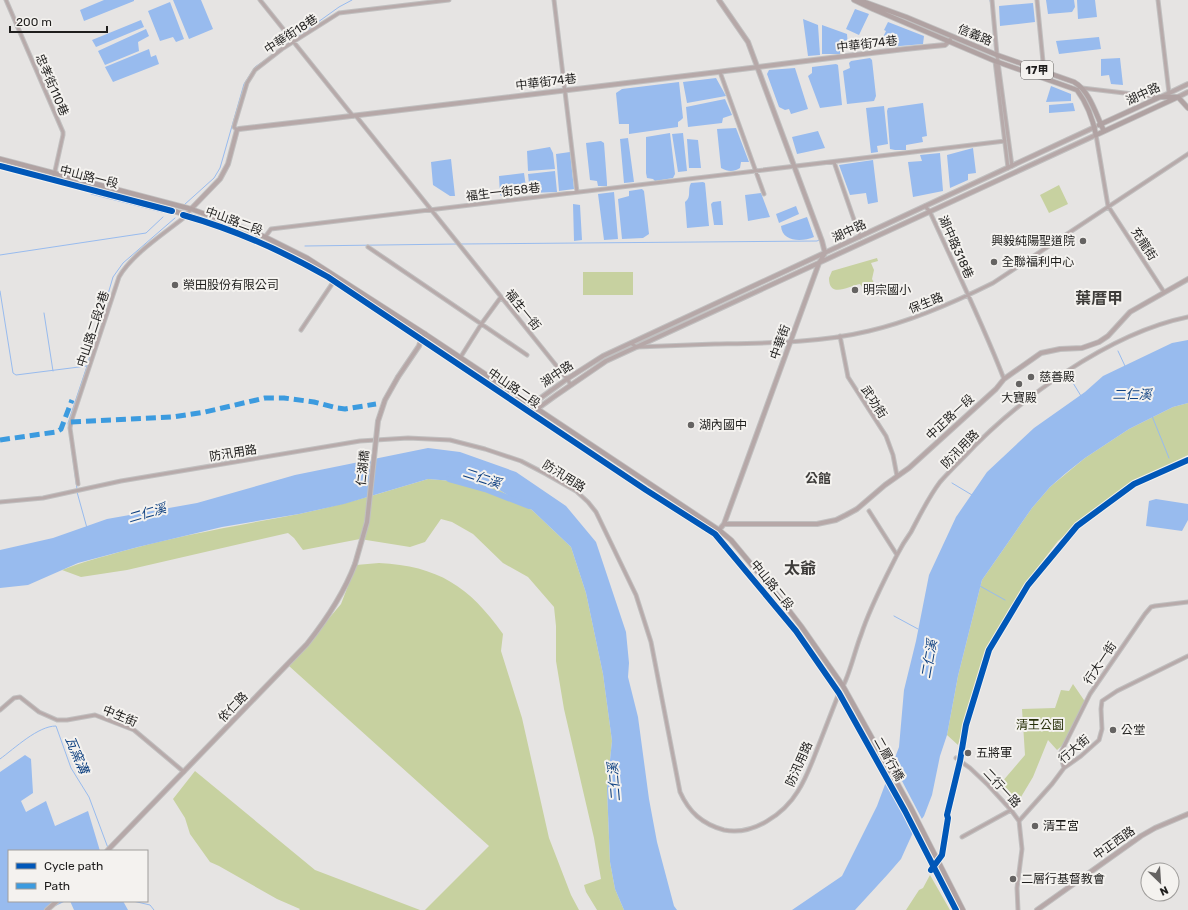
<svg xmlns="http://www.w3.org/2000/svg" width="1188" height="910" font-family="Rubik,'Noto Sans TC',sans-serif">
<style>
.green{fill:#c7d1a0}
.water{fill:#98bbee}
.pier{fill:#e6e4e3}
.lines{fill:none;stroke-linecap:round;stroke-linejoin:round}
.stream{stroke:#98bbee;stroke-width:1}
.river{stroke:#98bbee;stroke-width:6}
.street-casing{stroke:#c1c0c0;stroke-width:5}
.secondary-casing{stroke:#c1c0c0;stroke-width:6}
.primary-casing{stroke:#c1c0c0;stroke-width:6}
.street{stroke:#b7aaaa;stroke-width:3}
.secondary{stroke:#b6a8a8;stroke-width:4}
.primary{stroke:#b0a2a2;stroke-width:4.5}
.secondary-bridge-casing{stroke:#c1c0c0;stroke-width:6;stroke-linecap:butt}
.secondary-bridge{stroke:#b6a8a8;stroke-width:4}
.quiet{stroke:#3c9bdf;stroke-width:5;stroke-dasharray:10 5;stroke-linecap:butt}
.cycleway-casing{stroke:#f4f2ef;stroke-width:8}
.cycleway{stroke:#0057b8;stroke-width:6}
.poi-dot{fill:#656362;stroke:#f4f2ef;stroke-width:1.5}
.labels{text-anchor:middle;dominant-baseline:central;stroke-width:4;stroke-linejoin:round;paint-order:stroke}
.shield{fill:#f4f2ef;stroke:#5f5e5c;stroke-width:1}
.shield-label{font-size:11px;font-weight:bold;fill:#1f1e1d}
.street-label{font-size:12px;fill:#1f1e1d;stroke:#f4f2ef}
.poi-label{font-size:12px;fill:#1f1e1d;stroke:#f4f2ef;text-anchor:start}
.park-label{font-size:12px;fill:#262e07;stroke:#f4f2ef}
.water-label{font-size:13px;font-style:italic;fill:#0f4181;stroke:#f4f2ef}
.neighbourhood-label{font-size:13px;font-weight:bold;fill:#3e3c3a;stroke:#f4f2ef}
.district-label{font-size:16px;font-weight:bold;fill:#3e3c3a;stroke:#f4f2ef}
</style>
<rect width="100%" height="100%" fill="#e6e4e3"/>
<path class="green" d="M1059,185L1068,204L1049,213L1040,195Z
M877,258L878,261L871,263L874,270L872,279L875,285L872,291H865L860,284C849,286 829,299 829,278L832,271Z
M583,272H633V295H583Z
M1188,403V455L1140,479L1109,500L1079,523L1058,541L1031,576L1009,609L995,635L987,650L958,745L947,735L958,676L982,580L1032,508L1050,487L1085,458L1129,429L1173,407Z
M428,479L490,484L532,510L571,547L586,593L603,674L612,741L607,788L610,862L615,889L624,910H597L586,892L584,885L601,879L594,838L564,709L556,661V626L554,607L528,577L503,563L473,534L452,522L441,519L425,542L410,547L360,539L303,550L294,538L288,533L127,570L81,577L62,570C82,562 102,557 123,551C181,535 240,525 299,514C343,505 385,492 428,479Z
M379,563C438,566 469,586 503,634L501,651L522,718L549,838L571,895L579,910H425L489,846L289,666L341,604L356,565Z
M1073,684L1086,703L1065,743L1057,750L1048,740L1033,777L1018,802L1001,783L1025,755L1022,709L1055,708L1061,690L1069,691Z
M195,771L315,870L420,910H299L300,909L277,899L219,866L210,862L190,834L185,818L173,799Z
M930,875L950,910H906L919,890L923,888Z"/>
<path class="water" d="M104,0H134V1L84,21L80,10Z
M173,0H201L213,29L189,39Z
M1046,0H1074L1075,7L1072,12L1048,14Z
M1077,0H1095L1097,17L1078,19Z
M170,2L184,39L176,42L173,37L160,41L148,11Z
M1033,3L1035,22L1000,26L999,6Z
M855,9L869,14L859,35L846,29Z
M803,19L818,25L820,55L808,56Z
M141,20L144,27L96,47L92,40Z
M888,22L924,36L923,44L889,47L880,43L886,31L884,30Z
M822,25L847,34L848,46L840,48V54H822Z
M146,29L149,36L138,42L139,51L105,65L98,51Z
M1099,37L1101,49L1059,54L1056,41Z
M149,49L151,57L156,55L159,64L113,82L105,67Z
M870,58L872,60L876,96L874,101L847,104L843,71L850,68L849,63L851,61Z
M1120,58L1123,85L1111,84L1109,75L1101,76V59Z
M836,64L838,65L842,105L820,108L808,76L812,73V67Z
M795,68L808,109L791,114L789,109L785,110L779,107L767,74L769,70Z
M716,78L726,96L687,103L683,82Z
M679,82L683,118L681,120L678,122V127L629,134V124H619L616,93L622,89Z
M1051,86L1071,94V101L1046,102Z
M725,99L732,115L723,118L722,123L688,127L686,107Z
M923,103L927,136L922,137L923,142L906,145V150H895L890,149L887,111L888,108Z
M1073,103L1075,111L1049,113V105Z
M884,106L888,144L877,146L878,152L871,153L866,108Z
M736,128L749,162H741L740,168C734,172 728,172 721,168L717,129Z
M818,131L825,148L797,154L792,137Z
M670,133L675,174L673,178L655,181L653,179L647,178L646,173V137Z
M683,133L687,171L678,172L672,134Z
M628,138L634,182L624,183L620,139Z
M687,139L698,140L701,168H689Z
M601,141L604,143L607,183V186H598L597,181L590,180L586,143Z
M550,147L553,153L555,169L528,171L527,151Z
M973,148L976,173L968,174V180L950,188L947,155Z
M570,152L574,189L559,191L556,154Z
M940,153L943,191L913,197L908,162L922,161L920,155Z
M451,159L455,196H450L433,185L431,162Z
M873,160L878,202L868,204L866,193L850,195L839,165Z
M555,171L557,192L530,193L528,174Z
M524,173L527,194L504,197L500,195L499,176Z
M703,182L705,183L709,226L687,228L685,202C692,197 687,190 691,183Z
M642,189L644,191L649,234L643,238L622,239L618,199L629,196V191Z
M614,192L618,239L604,240L598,194Z
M761,193L770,217L748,221L745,195Z
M721,201L723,225H714L711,204L713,202Z
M573,204L580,205L582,240L574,241Z
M796,206L799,214L779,223L776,214Z
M807,217L814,237C802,242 782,242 781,226Z
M1188,340V403L1173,407L1129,429L1085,458L1066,473L1050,487L1032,508L982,580L958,676L947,735L940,756L932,795L924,816L915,828L901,859L888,874L855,910H792L842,876L877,806L899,747L904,690L916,641L929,575L956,517L987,472L1034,428L1085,392L1103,376L1172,343Z
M428,448L460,452L516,472L566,506L596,542L626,632L629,663L628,677L638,717L649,799L657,842L674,906L677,910H624L615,889L610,862L607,788L612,741L603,674L586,593L571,547L532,510L490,484L428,479L344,504L299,514L222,527L138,547L78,563L28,585L0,588V550L53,538L107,519L197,503L295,475Z
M1156,499L1188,504V520L1182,531L1146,526L1149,501Z
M25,755L31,759L33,793L21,801L26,812L46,801L55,826L88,811L100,851H9V901H66L47,910H0V772Z
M70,901H123L128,910H74Z"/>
<path class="pier" d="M892,762L923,821L917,829L914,836L885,781Z"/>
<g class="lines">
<path class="stream" d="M990,0L991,5
M286,45L339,7L352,0
M1006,131L1010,164
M91,194L162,212
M184,205L214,178L220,168L244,84L255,67L274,54
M461,244L817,241L819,240
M305,246L458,244
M0,255L146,233L163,217
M0,291L13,373L16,375L87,366
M44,313L53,371
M1118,351L1125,366
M1070,378L1081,396
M1152,416L1169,458
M952,483L972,495
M77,489L68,423L87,366L113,277L123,263L175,218
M77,492L87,528
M980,586L1005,600
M894,616L918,629
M0,759C15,748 38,726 56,726L71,768L89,797L108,848
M133,901L150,905L154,910"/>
<path class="river" d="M449,479L485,489L529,506"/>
<g class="street-casing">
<path id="street" d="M6,0L63,132V135L53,180
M260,0L353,116
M554,0L577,192
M992,0L997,55L1012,166
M1037,0L1044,72
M1158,0L1169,93
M995,61L1008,168
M720,72L764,194
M1082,88L1158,97
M356,116L567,379L571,385
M237,130L234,127L235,123L247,83L255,70L282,49L339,13L449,0
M1096,135L1108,206L1164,292
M834,162L860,237
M925,206L930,212C955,267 982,322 1004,379
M265,237L271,229L1005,141
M368,247L527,355
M301,330L334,281
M840,336L848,377L886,436L893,455L897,476
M632,344L637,347C663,346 689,345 715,344C767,343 819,343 869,331C912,321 953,303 993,283L1188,154
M460,358L482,323L501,297
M78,484L70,428L71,422L119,277C132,254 165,233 186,216L191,209
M0,502L43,498L121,481L360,441L408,438L450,440L485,449L521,461L546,474L576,491L588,502L596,512L636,595L651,642L680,792C689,812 702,824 724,830C753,836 784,814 798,791C807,777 812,762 818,747C825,729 832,711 839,693
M869,511L897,555
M843,686C850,673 855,650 861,635C870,607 884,581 897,555C901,547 906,539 911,532C920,515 928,498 940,482C947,474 955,466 963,458C1017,400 1109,333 1188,317
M0,710L14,698L20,697L39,712L57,720H67L95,715L134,730L184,772
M956,758L970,768L988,785L1011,810L1019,821L1022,849L1017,888L1018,910
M1064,768L1060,754L1090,694L1145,614L1151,607L1155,606L1188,602
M1019,821L1052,784L1064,768L1081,756L1099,740L1102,729L1101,709L1102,701L1117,691L1188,656
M962,837L1011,810"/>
</g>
<g class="secondary-casing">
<path id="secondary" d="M719,0L748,42L822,241L825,253L819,263L724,524
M1161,97L1188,84
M1178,97L1188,92
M191,209L220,179L228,164L237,130L239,129C399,111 559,91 718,72C794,63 870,52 945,45L950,40
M398,377L419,346L421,340L425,334
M528,410L531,405L567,379L603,356L1095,127
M533,414L537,409L555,396L606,361L1096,135
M718,531L724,524H817L836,520L846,515L857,509L885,485L909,468L996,389L1004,379L1041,353L1060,349L1082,348L1099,342L1108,336L1130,312L1188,279
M107,851L307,644C326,620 344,593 355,564
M47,910L57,901
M1037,910L1141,836L1155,828L1188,814"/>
</g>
<g class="primary-casing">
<path id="primary" d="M854,0L873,9L995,61L1077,90C1086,102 1093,120 1096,135L1178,97
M859,0L906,17L997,55L1074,82C1090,91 1096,115 1104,131
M1099,125L1160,97H1178L1188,108
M0,159L191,209L241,227L265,237L307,258L425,334L719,530L731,540L781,600L801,626L843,686L911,808L963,910
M0,166C111,195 236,217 334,281L646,490L715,534L796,631L839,693L905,811L956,910"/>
</g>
<use href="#street" class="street"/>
<use href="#secondary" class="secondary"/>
<use href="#primary" class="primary"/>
<g class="secondary-bridge-casing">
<path id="secondary-bridge" d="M355,564L367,522L378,421L385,400L398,377"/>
</g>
<use href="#secondary-bridge" class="secondary-bridge"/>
<path class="quiet" d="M71,422L173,417L205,412L265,398H284L314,402L337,408L345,409L376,404
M0,440L56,432L61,429L72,400"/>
<g class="cycleway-casing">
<path id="cycleway" d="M0,166L172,211
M183,215C236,230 281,250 328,277L646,490L715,534L796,631L839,693L905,811L956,910
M931,870L942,855L948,818L947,815L960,761L966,725L989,650L1028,585L1077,526L1134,484L1188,460"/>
</g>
<use href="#cycleway" class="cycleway"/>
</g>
<g class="poi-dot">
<circle cx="1083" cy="241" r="4"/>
<circle cx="994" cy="262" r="4"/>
<circle cx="175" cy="285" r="4"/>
<circle cx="855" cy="290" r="4"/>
<circle cx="1031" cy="377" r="4"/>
<circle cx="1019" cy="384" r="4"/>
<circle cx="691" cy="425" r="4"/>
<circle cx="1113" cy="730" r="4"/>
<circle cx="968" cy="753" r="4"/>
<circle cx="1035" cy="826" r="4"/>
<circle cx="1013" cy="879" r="4"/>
</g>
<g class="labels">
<rect class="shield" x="1021" y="61" width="32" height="18" rx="3"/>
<g class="shield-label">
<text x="1037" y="70">17甲</text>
</g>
<g class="street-label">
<text transform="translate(291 34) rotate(-33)">中華街18巷</text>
<text transform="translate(975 35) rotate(23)">信義路</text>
<text transform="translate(867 44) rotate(-7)">中華街74巷</text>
<text transform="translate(546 82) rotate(-7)">中華街74巷</text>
<text transform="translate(52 85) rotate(67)">忠孝街110巷</text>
<text transform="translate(1143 94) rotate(-25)">湖中路</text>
<text transform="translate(89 177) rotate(14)">中山路一段</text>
<text transform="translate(503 192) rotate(-7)">福生一街58巷</text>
<text transform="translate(234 221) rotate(20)">中山路二段</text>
<text transform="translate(849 231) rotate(-25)">湖中路</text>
<text transform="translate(1144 244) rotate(57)">充龍街</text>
<text transform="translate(956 247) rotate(66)">湖中路318巷</text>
<text transform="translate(926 303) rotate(-22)">保生路</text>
<text transform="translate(523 310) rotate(51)">福生一街</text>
<text transform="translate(93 329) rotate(-72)">中山路二段2巷</text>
<text transform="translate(780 342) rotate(-70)">中華街</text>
<text transform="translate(557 374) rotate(-34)">湖中路</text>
<text transform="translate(514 388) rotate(34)">中山路二段</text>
<text transform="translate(874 402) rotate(57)">武功街</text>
<text transform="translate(950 417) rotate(-43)">中正路一段</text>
<text transform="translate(960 449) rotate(-46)">防汛用路</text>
<text transform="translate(233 453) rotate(-9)">防汛用路</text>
<text transform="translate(363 468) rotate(-84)">仁湖橋</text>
<text transform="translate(564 476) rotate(32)">防汛用路</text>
<text transform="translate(772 585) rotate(51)">中山路二段</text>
<text transform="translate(1100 663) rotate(-56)">行大一街</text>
<text transform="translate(233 707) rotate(-46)">依仁路</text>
<text transform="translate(120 716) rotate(23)">中生街</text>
<text transform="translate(1074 749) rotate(-40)">行大街</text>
<text transform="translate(889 759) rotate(61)">二層行橋</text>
<text transform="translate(799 764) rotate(-66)">防汛用路</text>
<text transform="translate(1002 788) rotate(47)">二行一路</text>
<text transform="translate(1114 843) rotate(-35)">中正西路</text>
</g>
<g class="poi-label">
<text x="1075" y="241" text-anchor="end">興毅純陽聖道院</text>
<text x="1002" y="262">全聯福利中心</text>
<text x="183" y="285">榮田股份有限公司</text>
<text x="863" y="290">明宗國小</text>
<text x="1039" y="377">慈善殿</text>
<text x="1019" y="398" text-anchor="middle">大寶殿</text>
<text x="699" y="425">湖內國中</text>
<text x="1121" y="730">公堂</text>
<text x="976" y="753">五將軍</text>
<text x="1043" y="826">清王宮</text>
<text x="1021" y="879">二層行基督教會</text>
</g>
<g class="park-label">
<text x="1040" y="725">清王公園</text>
</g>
<g class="water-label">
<text x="1132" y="394">二仁溪</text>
<text transform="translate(482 478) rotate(18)">二仁溪</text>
<text transform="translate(147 513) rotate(-16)">二仁溪</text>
<text transform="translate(929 659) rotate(-80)">二仁溪</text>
<text transform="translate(77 755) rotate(67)">瓦窯溝</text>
<text transform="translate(614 782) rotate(-95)">二仁溪</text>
</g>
<g class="neighbourhood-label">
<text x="818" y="478">公館</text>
</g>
<g class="district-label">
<text x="1099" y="298">葉厝甲</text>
<text x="800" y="568">太爺</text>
</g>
</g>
<rect x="8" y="850" width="140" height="52" fill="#f4f2ef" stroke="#9f9d9b"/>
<rect x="16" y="863" width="20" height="6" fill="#0057b8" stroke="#9f9d9b"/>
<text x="44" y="870" font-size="12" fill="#1f1e1d">Cycle path</text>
<rect x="16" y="883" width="20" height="6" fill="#3c9bdf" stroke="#9f9d9b"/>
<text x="44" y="890" font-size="12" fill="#1f1e1d">Path</text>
<g transform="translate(1160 882) rotate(155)"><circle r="19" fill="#f4f2ef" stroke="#9f9d9b"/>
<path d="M0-3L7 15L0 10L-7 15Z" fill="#656362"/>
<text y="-6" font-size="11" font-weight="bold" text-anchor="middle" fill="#1f1e1d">N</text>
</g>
<path d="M10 26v6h97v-6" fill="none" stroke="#1f1e1d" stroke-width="2"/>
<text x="16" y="26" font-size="12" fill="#1f1e1d" stroke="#f4f2ef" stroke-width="3" paint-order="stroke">200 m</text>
</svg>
